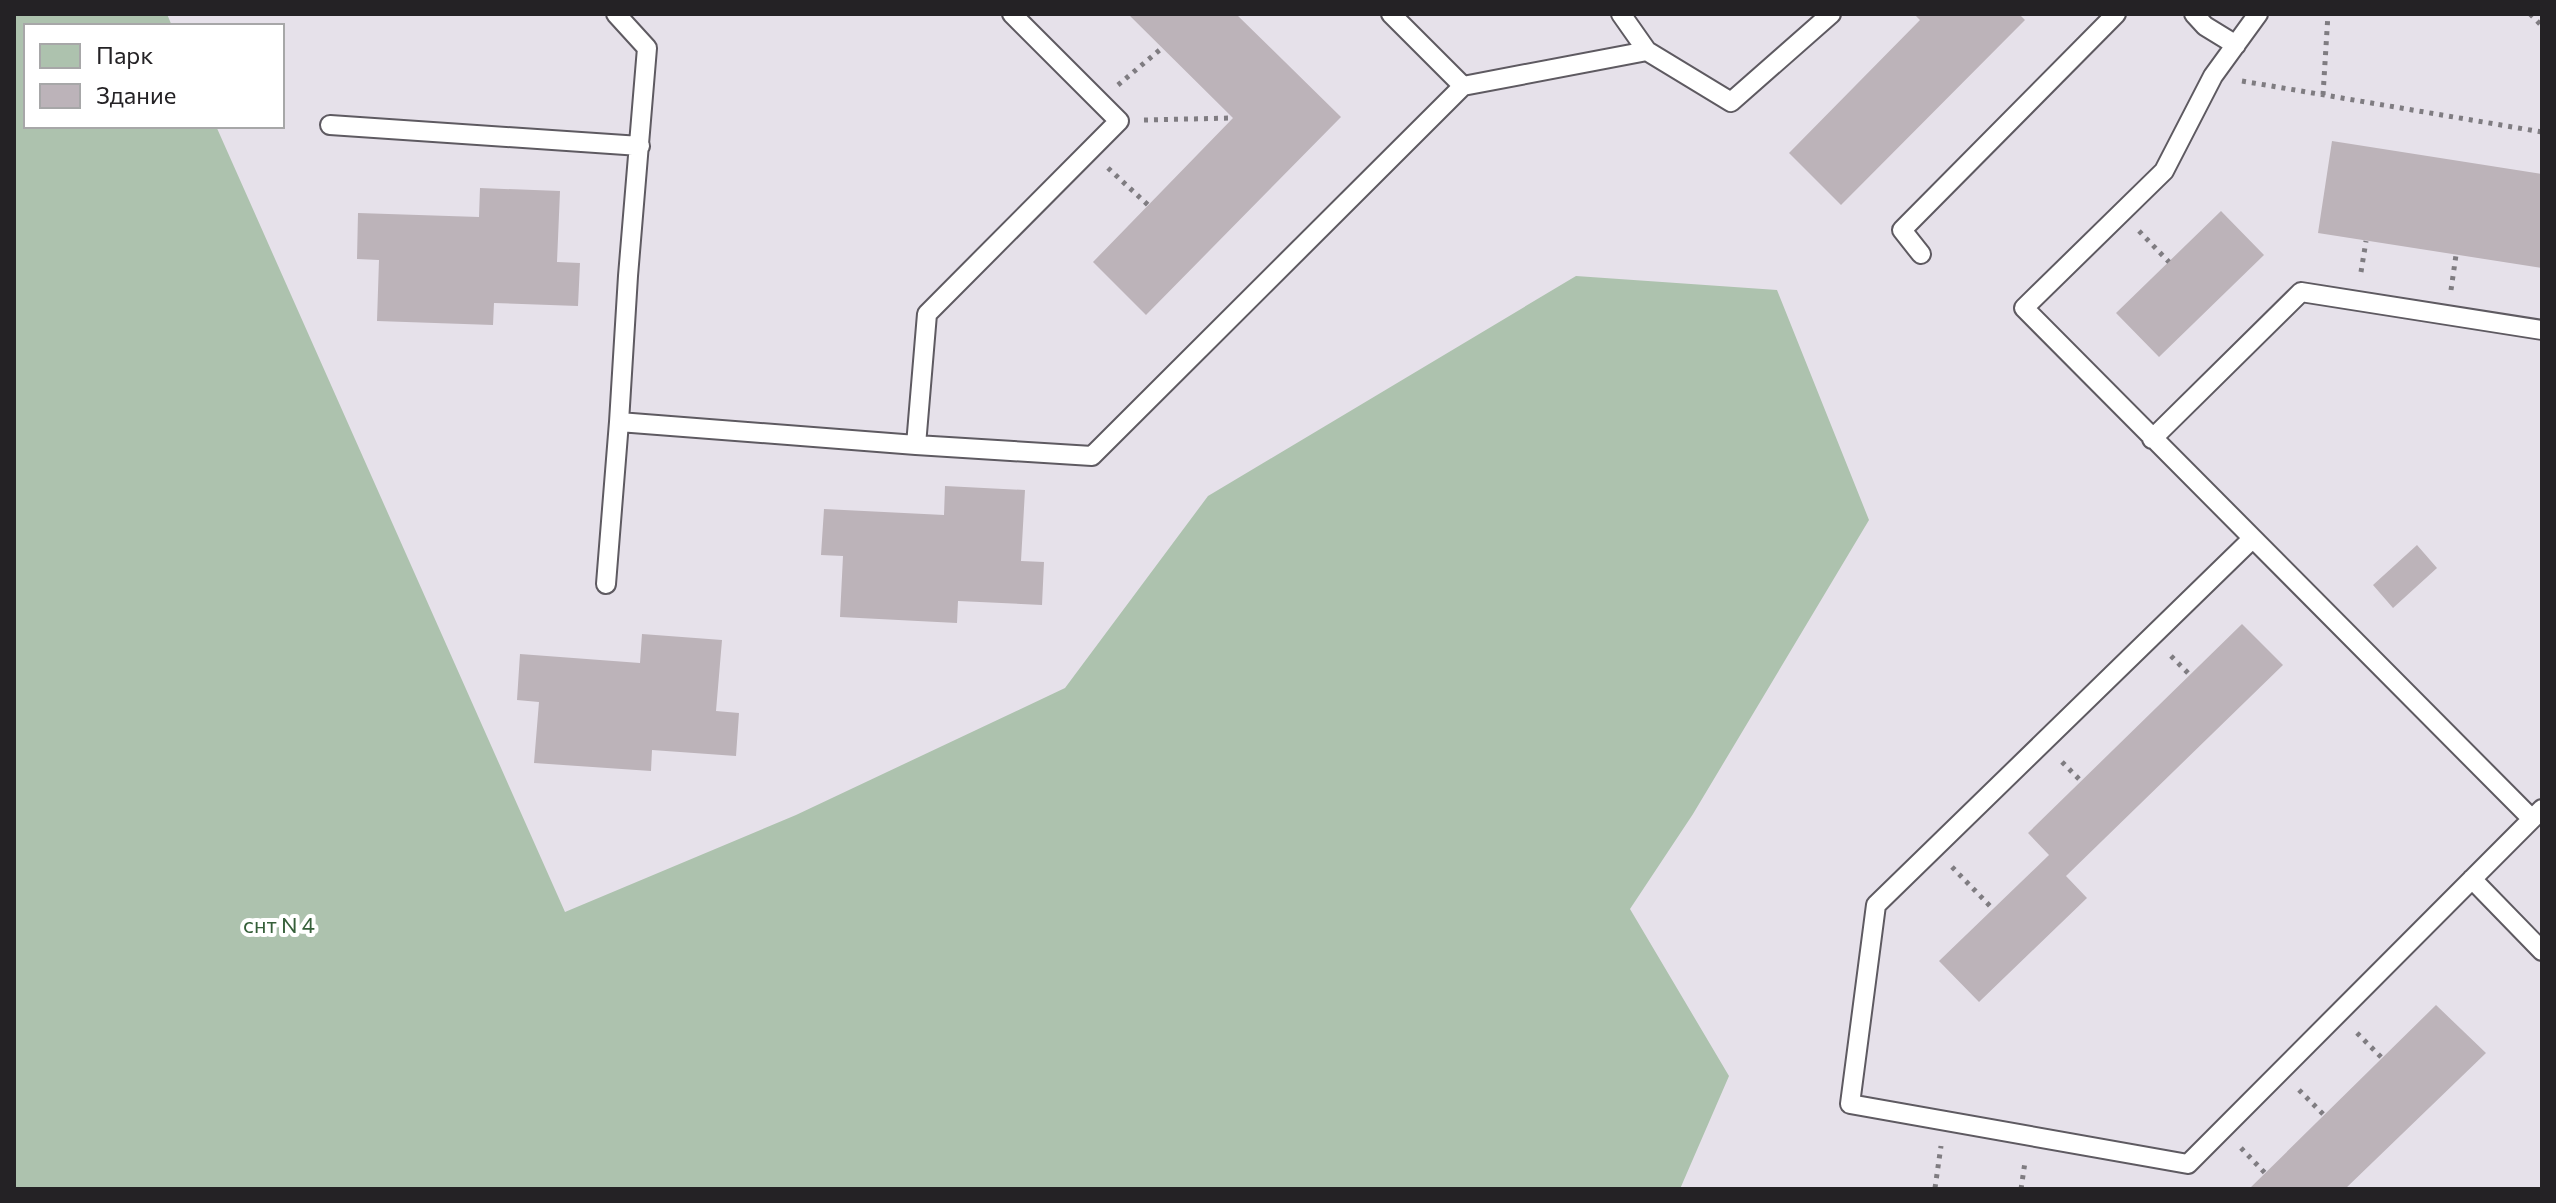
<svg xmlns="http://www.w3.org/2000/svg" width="2556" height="1203" font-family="Commissioner,sans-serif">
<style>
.green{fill:#adc2ae}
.building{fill:#bcb3b9}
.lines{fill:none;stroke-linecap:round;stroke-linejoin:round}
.service-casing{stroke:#5e5a61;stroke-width:22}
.path{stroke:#7f7c81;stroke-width:5;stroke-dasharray:4 6;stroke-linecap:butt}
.service{stroke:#fff;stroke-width:18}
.labels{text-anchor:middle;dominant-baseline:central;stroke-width:8;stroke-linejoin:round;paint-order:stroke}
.park-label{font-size:22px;fill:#36603a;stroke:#fff}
</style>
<rect width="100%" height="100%" fill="#e6e1ea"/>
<path class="green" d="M14,14H167L172,26H26V126H216L565,912L796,815L1065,688L1208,496L1576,276L1777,290L1869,520L1693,814L1630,909L1729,1076L1680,1189H14Z"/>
<path class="building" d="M1128,14H1236L1341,117L1146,315L1093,262L1233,118Z
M1914,14H2019L2025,20L1841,205L1789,153L1920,20Z
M2332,141L2542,174V268L2318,233Z
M480,188L560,191L557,262L580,263L578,306L494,303L493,325L377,321L379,260L357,259L358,213L479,217Z
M2221,211L2264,255L2159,357L2116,313Z
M945,486L1025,490L1021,561L1044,562L1042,605L958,601L957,623L840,617L843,556L821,555L824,509L944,515Z
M2417,545L2437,568L2393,608L2373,585Z
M2242,624L2283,665L2066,876L2087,898L1979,1002L1939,961L2049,855L2028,833Z
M642,634L722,640L716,711L739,713L736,756L652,750L651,771L534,763L539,702L517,700L520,654L640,663Z
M2436,1005L2486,1053L2345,1189H2249Z"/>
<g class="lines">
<g class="service-casing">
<path id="service" d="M616,14L647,48L628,276L619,422L916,445
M1012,14L1119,121L927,314L916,445L1092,456L1463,86L1391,14
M1621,14L1647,51L1731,102L1831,14
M2194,14L2205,26L2236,45
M2258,14L2213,76L2164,171L2024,308L2532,819
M1463,86L1647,51
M330,125L640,146
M1921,254L1902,230L2116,14
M2152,439L2301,292L2542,330
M2252,539L1876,905L1850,1104L2188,1164L2542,809
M606,584L619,422
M2472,879L2542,951"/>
</g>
<path class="path" d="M2530,14L2542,26
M2242,81L2542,132
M1118,85L1162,48
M2323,95L2328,14
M1144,120L1233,118
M1108,168L1148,205
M2139,231L2169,262
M2361,272L2366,241
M2451,290L2456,255
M2171,656L2190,675
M2062,762L2081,781
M1952,867L1993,909
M2357,1033L2382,1058
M2299,1090L2324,1115
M2241,1148L2265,1173
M1935,1188L1941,1146
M2021,1189L2025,1162"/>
<use href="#service" class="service"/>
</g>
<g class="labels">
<g class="park-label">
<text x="279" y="924">снт N 4</text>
</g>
</g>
<rect width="2556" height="1203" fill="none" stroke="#242225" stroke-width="32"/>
<rect x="24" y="24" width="260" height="104" fill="#ffffff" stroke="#a7a7a8" stroke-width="2"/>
<rect x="40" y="44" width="40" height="24" fill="#adc2ae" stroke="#a7a7a8" stroke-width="2"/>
<text x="96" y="64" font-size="24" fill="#242225">Парк</text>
<rect x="40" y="84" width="40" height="24" fill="#bcb3b9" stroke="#a7a7a8" stroke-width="2"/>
<text x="96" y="104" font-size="24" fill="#242225">Здание</text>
</svg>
